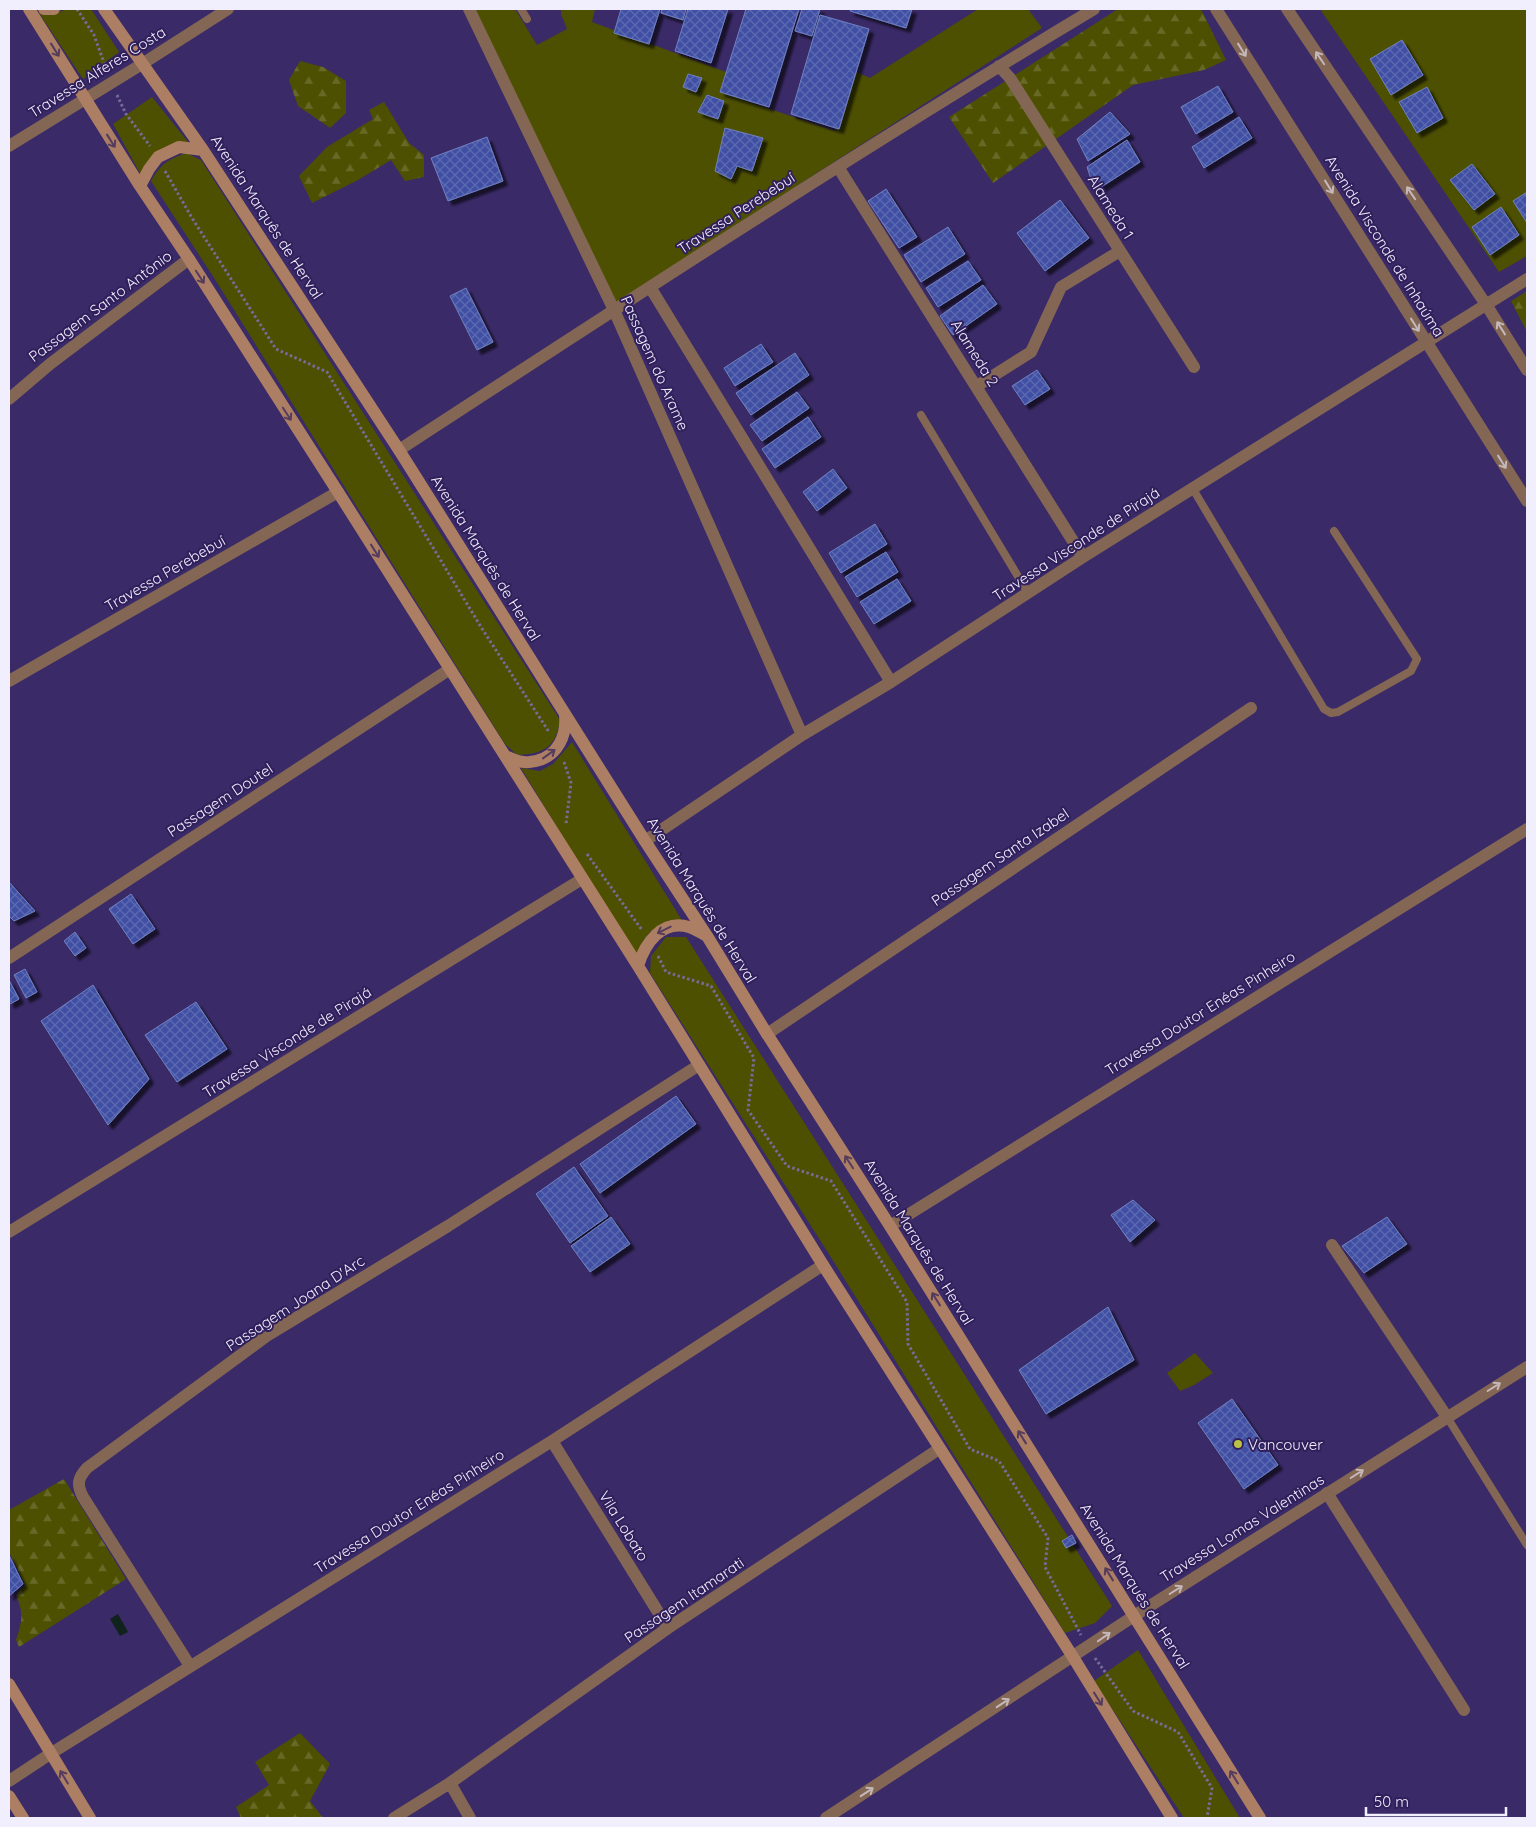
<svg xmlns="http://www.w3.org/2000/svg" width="1536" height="1827" font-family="Quicksand,sans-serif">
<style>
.green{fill:#4d5001}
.forest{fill:url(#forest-firs)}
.water{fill:#0f221c}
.building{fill:url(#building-cross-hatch);stroke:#7081c3;filter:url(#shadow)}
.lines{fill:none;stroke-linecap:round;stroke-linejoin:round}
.path{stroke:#766b99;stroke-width:3;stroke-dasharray:2.5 2.5;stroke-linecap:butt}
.service{stroke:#836654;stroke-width:8}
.minor{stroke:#836654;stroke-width:12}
.tertiary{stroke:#836654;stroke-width:12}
.secondary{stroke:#ac7e63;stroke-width:12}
.oneway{stroke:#553c5d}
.oneway2{stroke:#c5b8ba}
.poi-dot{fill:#b9c046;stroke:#301f5b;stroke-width:2}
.labels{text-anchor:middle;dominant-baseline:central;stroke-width:4;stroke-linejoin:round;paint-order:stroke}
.street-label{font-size:15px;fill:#f1effe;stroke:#301f5b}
.poi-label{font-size:15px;fill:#f1effe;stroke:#301f5b;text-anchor:start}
</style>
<defs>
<pattern id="forest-firs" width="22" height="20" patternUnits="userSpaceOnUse" patternTransform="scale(1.25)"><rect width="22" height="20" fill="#4d5001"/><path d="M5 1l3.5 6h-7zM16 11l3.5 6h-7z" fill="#676a27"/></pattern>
<pattern id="building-cross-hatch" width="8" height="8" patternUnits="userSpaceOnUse" patternTransform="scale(1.25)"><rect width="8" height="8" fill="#4050a3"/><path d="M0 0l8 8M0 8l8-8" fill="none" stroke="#5c6ab1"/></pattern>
<filter id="shadow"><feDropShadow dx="4.5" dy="4.5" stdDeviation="1" flood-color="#0009"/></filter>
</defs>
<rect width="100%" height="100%" fill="#3a2a67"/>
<path class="green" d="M67,9H91L119,52L83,79L39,13L54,14Z
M473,9H515L537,45L567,29L561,14V9H595L592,22L726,72L720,92L835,131L856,72L870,78L978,9H1028L1042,28L615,303Z
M1320,9H1527V256L1499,272Z
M152,97L188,142C161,144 154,152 141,175L113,124Z
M186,153L201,160L560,720C556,747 544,754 517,755L505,744L216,281L151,181C161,164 167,160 186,153Z
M572,742L683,922C654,925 647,929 636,957L521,768L540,771L553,764Z
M666,937H686L1112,1606L1095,1623L1065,1633L832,1259L650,973L651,956Z
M1195,1353L1213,1373L1194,1385L1180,1391L1167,1373Z
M1138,1650L1240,1818H1184L1094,1681Z"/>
<path class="forest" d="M1118,9H1201L1226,60L1204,70L1133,85L993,183L949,117Z
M300,61L323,67L346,81V113L330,128L298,106L289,80Z
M384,102L409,143L424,155V177L405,181L391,160L358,180L312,203L299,176L327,147L373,119L369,110Z
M1527,291V332L1511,301Z
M64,1479L126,1579L19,1647L16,1640C22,1622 24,1613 16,1595L25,1585L9,1552V1510Z
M300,1733L330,1764L310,1801L323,1818H274L272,1817L270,1818H241L236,1807L269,1785L255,1762Z"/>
<path class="water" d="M118,1614L128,1632L120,1636L110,1619Z"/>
<path class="building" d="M621,9H660L649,44L614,33Z
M662,9H686L683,20L661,13Z
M688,9H728L711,63L675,51Z
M746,9H799L769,107L720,92Z
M802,9H820L812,36L795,31Z
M851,9H912L906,28L850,11Z
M820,15L869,29L839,129L791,114Z
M1402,40L1423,75L1391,95L1370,59Z
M688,74L702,78L696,92L683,87Z
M1218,86L1233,112L1196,134L1181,107Z
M1427,87L1443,118L1417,133L1399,102Z
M707,95L724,101L718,119L698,112Z
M1110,112L1130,134L1088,161L1077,139Z
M1239,117L1252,138L1204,168L1192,147Z
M725,128L763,138L752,171L737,166L731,179L715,171Z
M487,137L503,181L448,201L431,158Z
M1127,140L1140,162L1095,191L1087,167Z
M1472,164L1495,194L1474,210L1450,180Z
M886,189L917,237L899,248L868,201Z
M1527,192V223L1513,201Z
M1060,200L1089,238L1045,271L1017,233Z
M1501,207L1519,235L1490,255L1472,227Z
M948,227L965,254L921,282L904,255Z
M968,261L981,280L938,307L926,288Z
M983,285L997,304L953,335L940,316Z
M466,288L493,342L477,350L450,296Z
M761,344L773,362L735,386L724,368Z
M795,353L809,375L751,415L736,393Z
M1037,370L1050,389L1025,405L1012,386Z
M797,392L809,408L762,441L750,425Z
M808,417L821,437L775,468L762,449Z
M833,469L847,488L817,511L803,492Z
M875,524L887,544L841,573L829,553Z
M886,552L898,572L857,597L845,577Z
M897,579L911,601L874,624L860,602Z
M9,882L35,911L14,921L9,916Z
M131,894L155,929L133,944L109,909Z
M75,932L86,948L75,956L64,941Z
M25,969L37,992L26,998L14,975Z
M9,980L19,999L10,1004L9,1001Z
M93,985L149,1079L108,1125L41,1021Z
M196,1002L227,1049L177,1082L145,1035Z
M676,1096L696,1124L600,1193L580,1164Z
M574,1167L608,1216L570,1243L536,1194Z
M1133,1200L1155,1220L1130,1242L1111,1215Z
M611,1217L630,1244L590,1272L571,1246Z
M1387,1217L1407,1244L1364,1273L1342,1246Z
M1108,1307L1134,1360L1046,1414L1019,1370Z
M1232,1399L1278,1465L1244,1489L1198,1423Z
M1072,1535L1076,1543L1066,1548L1062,1541Z
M9,1555L23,1584L9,1596Z"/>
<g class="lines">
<path class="path" d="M77,9L94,35L106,68
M117,95L126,114L150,146
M165,171L192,218L276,349L327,372L481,627L549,732
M564,762L571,783L566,824
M587,854L642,930
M658,956L666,972L711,986L754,1058L748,1110L787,1166L831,1181L907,1302L908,1344L970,1449L999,1461L1048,1538L1045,1567L1081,1635
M1095,1658L1133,1711L1178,1732L1212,1788L1207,1818"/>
<path class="service" d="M521,9L527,19
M921,415L1028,593
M1193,489L1324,709L1331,713L1338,712L1411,671L1417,659L1334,531
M1447,1417L1527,1545"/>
<path class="minor" d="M469,9L614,310L802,735
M142,64L228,9
M999,66L1010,78L1194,367
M838,167L1083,557
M650,287L891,682
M977,386L1031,352L1061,287L1120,251
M9,399L50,364L189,259
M399,450C629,300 859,150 1094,9
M9,681L338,492
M645,841L802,735L891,682L1083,557L1527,279
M9,958L450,669
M767,1034L1251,708
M890,1226L1527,829
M9,1232L582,879
M1332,1245L1447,1417
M552,1441L668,1628
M1327,1493L1464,1710
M190,1666L83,1497C77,1485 77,1479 87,1468L268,1335L448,1226L699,1065
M9,1781L50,1754L552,1441L823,1265
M450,1783L470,1818
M394,1818L450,1783L668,1628L939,1449"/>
<path class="tertiary" d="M1216,9L1527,501
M1287,9L1487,306L1527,370
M9,146L142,64
M826,1818L1134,1616L1527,1367"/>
<path class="secondary" d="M29,9L140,186L189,259L338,492L638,966L823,1265L1073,1657L1172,1818
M44,9H54
M104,9L203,150L399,450L645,841L707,936L767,1034L890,1226L1260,1818
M140,186L149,169L158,157L179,147L203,150
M505,756C511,758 518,762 524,762C528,763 533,761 536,761C558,756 567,735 565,715
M638,966C645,943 662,919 689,927C695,929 702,933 707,936
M9,1684L90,1818
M9,1796L23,1818"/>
</g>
<defs><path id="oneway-shaft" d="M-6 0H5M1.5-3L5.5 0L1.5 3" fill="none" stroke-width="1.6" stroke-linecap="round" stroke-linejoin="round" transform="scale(1.25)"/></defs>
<g class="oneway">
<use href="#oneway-shaft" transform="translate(55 50) rotate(58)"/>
<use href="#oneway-shaft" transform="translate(111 141) rotate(58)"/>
<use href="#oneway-shaft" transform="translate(200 277) rotate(57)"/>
<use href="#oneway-shaft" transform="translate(287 414) rotate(57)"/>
<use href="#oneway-shaft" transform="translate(375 551) rotate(58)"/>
<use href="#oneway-shaft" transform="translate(549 754) rotate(-36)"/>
<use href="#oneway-shaft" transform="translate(664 930) rotate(153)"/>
<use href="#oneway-shaft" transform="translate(849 1162) rotate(-123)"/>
<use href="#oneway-shaft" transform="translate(936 1299) rotate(-122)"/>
<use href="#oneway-shaft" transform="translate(1022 1437) rotate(-122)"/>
<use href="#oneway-shaft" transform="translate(1109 1574) rotate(-122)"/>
<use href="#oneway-shaft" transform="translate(1098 1699) rotate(58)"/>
<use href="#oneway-shaft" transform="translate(64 1777) rotate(-121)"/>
<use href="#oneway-shaft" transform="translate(1234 1777) rotate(-122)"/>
</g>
<g class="oneway2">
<use href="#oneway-shaft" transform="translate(1242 50) rotate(58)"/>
<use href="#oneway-shaft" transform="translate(1320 58) rotate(-124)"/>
<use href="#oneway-shaft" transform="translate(1329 187) rotate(58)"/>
<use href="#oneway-shaft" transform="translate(1411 193) rotate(-124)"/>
<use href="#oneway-shaft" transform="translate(1415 325) rotate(58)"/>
<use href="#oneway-shaft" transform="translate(1501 328) rotate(-122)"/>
<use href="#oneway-shaft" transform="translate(1502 462) rotate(58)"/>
<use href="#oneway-shaft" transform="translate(1494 1387) rotate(-32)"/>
<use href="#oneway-shaft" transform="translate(1357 1474) rotate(-32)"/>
<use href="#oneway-shaft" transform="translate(1176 1590) rotate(-32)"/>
<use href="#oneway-shaft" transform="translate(1104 1637) rotate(-35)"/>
<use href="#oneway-shaft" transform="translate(1003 1703) rotate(-33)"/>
<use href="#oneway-shaft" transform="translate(867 1792) rotate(-33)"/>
</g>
<circle class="poi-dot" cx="1238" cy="1444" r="5"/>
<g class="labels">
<g class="street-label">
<text transform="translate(97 72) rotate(-32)">Travessa Alferes Costa</text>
<text transform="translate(1111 207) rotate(58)">Alameda 1</text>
<text transform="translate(736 213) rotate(-33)">Travessa Perebebuí</text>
<text transform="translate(267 217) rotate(57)">Avenida Marquês de Herval</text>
<text transform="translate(1385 246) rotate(58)">Avenida Visconde de Inhaúma</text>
<text transform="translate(100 306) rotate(-37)">Passagem Santo Antônio</text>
<text transform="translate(975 353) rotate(58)">Alameda 2</text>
<text transform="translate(655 363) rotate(66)">Passagem do Arame</text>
<text transform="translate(1076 544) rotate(-33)">Travessa Visconde de Pirajá</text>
<text transform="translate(486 558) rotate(58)">Avenida Marquês de Herval</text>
<text transform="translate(165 573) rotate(-30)">Travessa Perebebuí</text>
<text transform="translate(220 800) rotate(-33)">Passagem Doutel</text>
<text transform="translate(1000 857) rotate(-34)">Passagem Santa Izabel</text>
<text transform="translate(702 900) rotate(58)">Avenida Marquês de Herval</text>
<text transform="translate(1200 1013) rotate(-32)">Travessa Doutor Enéas Pinheiro</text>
<text transform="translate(287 1042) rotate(-32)">Travessa Visconde de Pirajá</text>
<text transform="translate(919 1242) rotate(58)">Avenida Marquês de Herval</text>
<text transform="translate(295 1303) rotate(-33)">Passagem Joana D'Arc</text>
<text transform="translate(409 1511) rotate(-32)">Travessa Doutor Enéas Pinheiro</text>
<text transform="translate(624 1526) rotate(58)">Vila Lobato</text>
<text transform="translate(1242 1528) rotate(-32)">Travessa Lomas Valentinas</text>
<text transform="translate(1135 1586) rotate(58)">Avenida Marquês de Herval</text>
<text transform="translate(684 1600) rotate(-34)">Passagem Itamarati</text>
</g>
<g class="poi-label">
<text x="1248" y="1444">Vancouver</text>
</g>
</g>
<rect width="1536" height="1827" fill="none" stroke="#f1effe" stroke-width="20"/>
<path d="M1366 1807v8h140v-8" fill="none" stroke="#f1effe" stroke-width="2.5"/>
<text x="1374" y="1807" font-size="15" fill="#f1effe" stroke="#301f5b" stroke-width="4" paint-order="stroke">50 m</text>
</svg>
